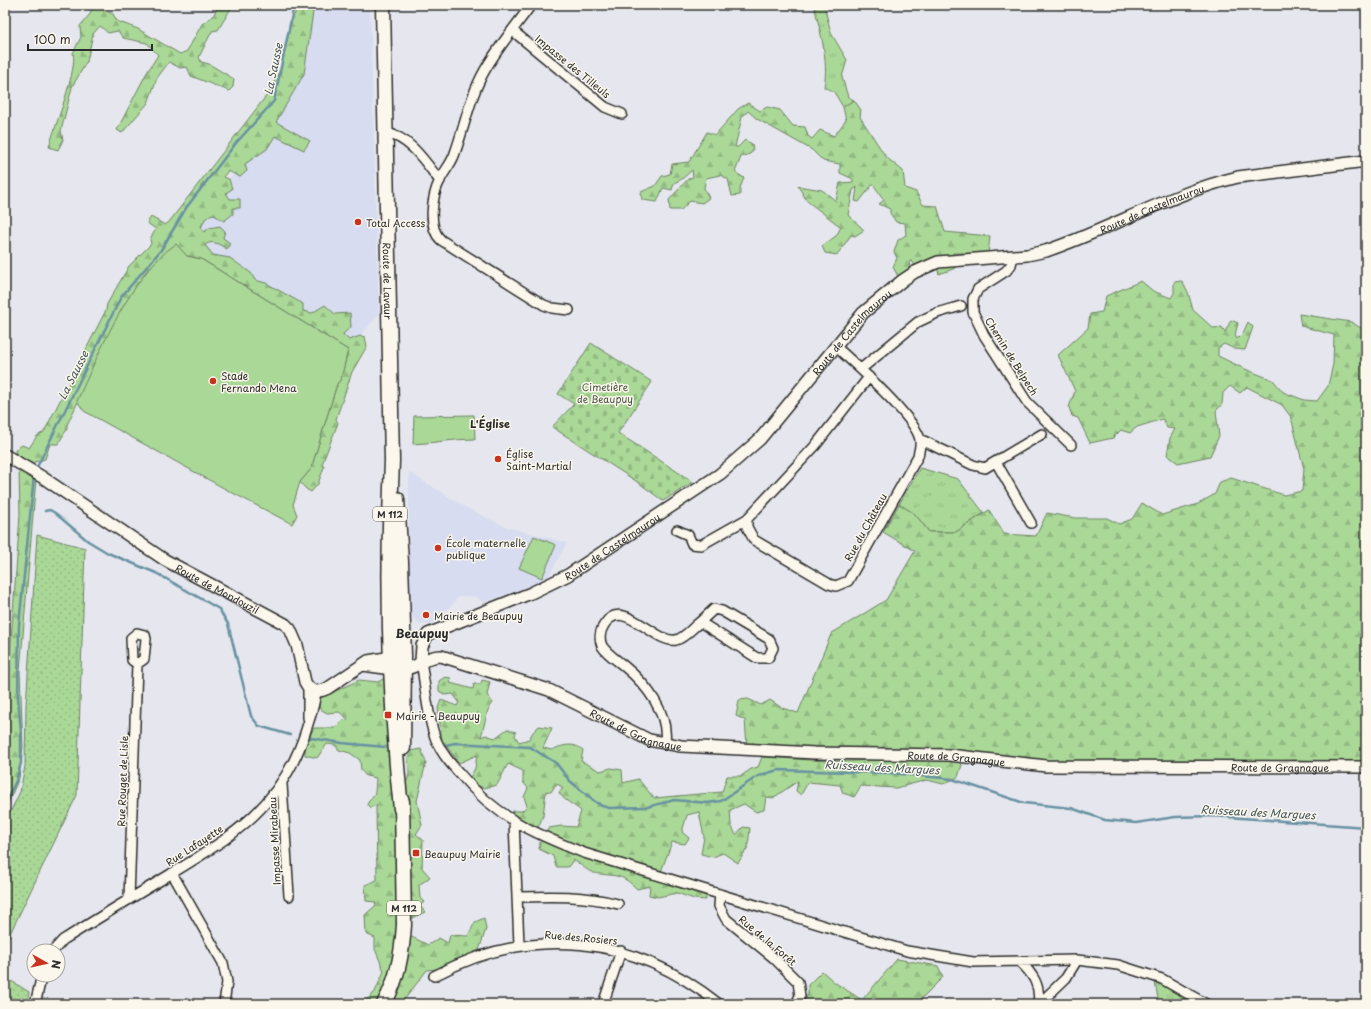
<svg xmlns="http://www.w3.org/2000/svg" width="1371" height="1009" font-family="'Playpen Sans',sans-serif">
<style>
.built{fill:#d7dcf0}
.grass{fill:url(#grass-tufts);stroke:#6a8261}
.forest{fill:url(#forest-firs);stroke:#6a8261}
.cemetery{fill:url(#cemetery-stones);stroke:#6a8261}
.park{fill:url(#park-dots);stroke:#6a8261}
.pitch{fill:#aad897;stroke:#6a8261}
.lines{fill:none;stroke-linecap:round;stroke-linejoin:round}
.stream{stroke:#6891a2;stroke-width:2.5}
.minor-casing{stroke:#2b2b2b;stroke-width:12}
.tertiary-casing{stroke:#2b2b2b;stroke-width:14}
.primary-casing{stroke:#2b2b2b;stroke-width:17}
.minor{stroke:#fbf7ec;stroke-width:9}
.tertiary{stroke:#fbf7ec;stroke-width:11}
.primary{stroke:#fbf7ec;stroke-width:14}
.poi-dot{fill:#c8321e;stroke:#fbf7ec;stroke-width:1.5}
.labels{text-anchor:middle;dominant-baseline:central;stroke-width:3;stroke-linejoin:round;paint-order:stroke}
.shield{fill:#fbf7ec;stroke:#696865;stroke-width:1}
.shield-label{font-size:9px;font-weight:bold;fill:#2b2b2b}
.street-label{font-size:10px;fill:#2b2b2b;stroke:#fbf7ec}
.poi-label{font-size:10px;fill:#2b2b2b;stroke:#fbf7ec;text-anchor:start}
.park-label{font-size:10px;fill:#4b5646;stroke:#fbf7ec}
.water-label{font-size:11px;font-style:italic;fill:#44565d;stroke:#fbf7ec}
.neighbourhood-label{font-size:11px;font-weight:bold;fill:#2b2b2b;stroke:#fbf7ec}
.quarter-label{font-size:12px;font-weight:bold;fill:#2b2b2b;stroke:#fbf7ec}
</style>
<defs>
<pattern id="grass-tufts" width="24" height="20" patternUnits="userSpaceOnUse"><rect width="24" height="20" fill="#aad897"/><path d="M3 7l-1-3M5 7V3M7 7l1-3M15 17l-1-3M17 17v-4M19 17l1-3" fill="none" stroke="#92ba82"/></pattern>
<pattern id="forest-firs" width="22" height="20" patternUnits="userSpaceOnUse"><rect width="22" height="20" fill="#aad897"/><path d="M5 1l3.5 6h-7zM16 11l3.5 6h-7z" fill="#92ba82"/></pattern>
<pattern id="cemetery-stones" width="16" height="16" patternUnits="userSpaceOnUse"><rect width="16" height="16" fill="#aad897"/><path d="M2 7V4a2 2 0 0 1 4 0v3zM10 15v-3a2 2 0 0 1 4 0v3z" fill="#92ba82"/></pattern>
<pattern id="park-dots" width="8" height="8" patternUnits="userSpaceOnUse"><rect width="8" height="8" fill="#aad897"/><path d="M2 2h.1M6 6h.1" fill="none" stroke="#92ba82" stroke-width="1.8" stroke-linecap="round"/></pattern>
</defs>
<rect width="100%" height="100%" fill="#e6e7ee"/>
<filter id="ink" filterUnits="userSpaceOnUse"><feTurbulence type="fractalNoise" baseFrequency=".025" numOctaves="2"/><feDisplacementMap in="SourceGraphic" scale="8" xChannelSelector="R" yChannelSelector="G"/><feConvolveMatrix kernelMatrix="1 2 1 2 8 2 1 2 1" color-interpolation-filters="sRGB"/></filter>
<g filter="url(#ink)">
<path class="built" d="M314,5H370L379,314L348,350L176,244L276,122L304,74Z
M409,472L467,508L504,526L567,543L547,579L483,603L477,597L460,596L449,608L444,611L443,622L420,624L409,614Z"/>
<path class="grass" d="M814,5H824L831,33L847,60L842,77L848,97L854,100L843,107L834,92L824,87C829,60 820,31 814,5Z
M920,468L958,479L984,513L956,532H929L915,514L899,504Z
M1155,982L1175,991L1197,1004H1159Z"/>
<path class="forest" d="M93,5H102L101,9L113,14L117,21L138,29L180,54L187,51L202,24L213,16L219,5H233L218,30L212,31L199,57L201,62L209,64L234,79L233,87L229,91L191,76L187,67L180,68L169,62L157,78L148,103L122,133L117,130L146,74L158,55L147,43L123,38L118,31L108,33L100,26L93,34L87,61L72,87L61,131L63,140L58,150L49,147C54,128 78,69 73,53L81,37L80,26L90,14Z
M298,5H314L304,74L276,122L310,141L304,150L275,136L267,149L245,164L247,171L240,177L228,171L223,177L229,179L232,189L226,193L230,199H240V208H233V214L224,221L212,214L205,219L201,228L204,232L209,228L220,226L225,231L223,238L230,243L227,249C220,245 213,239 205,245L213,255L230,258L251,273L255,280L266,283L303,304V311L312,313L325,305L335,314L350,313L351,327L343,334L349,340L360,336L365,337L367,346L352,372L336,419L338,423L322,464L324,467L318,484L311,492L306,489L300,482L311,469L337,384L341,379L348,350L201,259L187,256L149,267L123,307L67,425V429L58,444H50L45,459L31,463L16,456L15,450L22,445L29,448L37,436L44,432L106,310L107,304L129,266L151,244L150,239L156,229L147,223L151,217L165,225L169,222L270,91L282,65L291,23Z
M854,100L861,110L860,117L886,157L903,171L905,188L916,192L923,205L937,206L945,232L990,236L988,254L953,253L956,268L939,274L935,261L916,267L912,261H910L909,269L899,278L893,267L897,258L894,252L898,240L906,235L905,223L896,222L890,213V209L879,204L884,200L873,184L859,202L855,201L857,187L853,190L848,215L864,230L855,236L851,235L837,255L825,253L822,246L836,236L841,227L807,201L798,186L822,190L836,201L840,183L853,182V179L840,173V164L823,161L812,150L757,119L748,111L742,117L735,147H738L745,140L752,144L753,150L750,154L741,157L735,172L744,178L740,188V195L732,196L728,179L720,175L706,178L704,188L709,198L702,203L690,201L681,210H670L669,200L688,179L693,177L692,170L682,179L674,183L672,190L663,188L657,202L642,200L641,192L655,186L662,176L670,174L672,164L689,162L707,132L715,135L738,109L748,103L760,111L767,107L780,110L793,126L805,127L808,136L812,139L820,130L834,136L846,120L843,107Z
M1141,281L1153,291L1171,298L1174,293V282L1182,281L1188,292L1193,310L1213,328L1222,327L1225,332L1231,320L1238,323L1235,335L1237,339L1243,333L1248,322L1253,327L1245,350L1235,349L1224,344L1218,348V356L1245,369L1273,380L1283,392L1304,400L1317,401L1328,386L1333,364L1334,335L1301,326L1299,314L1351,322L1361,328H1366V763L1297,760L1233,762L1052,761L996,756L942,748L918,750L747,747L745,720L736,716L739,700L748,699L761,705L770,700L782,708L798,713L832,632H834L886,600L915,551L883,532L899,504L915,514L929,532H956L989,510L1004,534L1036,536L1047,513L1075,518H1107L1119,524L1132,519L1142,503L1162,515L1198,504L1215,494L1220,482L1231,478L1284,495L1302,491L1304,469L1291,417L1282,405L1247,387L1240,393L1230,386L1223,393L1222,404L1216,411L1219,436L1210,456L1178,463L1167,455L1170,438L1175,429L1167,428L1163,419L1137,427L1130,433L1121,430L1113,438L1090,443L1078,418L1072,416L1069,407L1075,391L1058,355L1088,328L1090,314L1102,312L1106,296Z
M19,470L36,479L20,671L23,747L19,778L5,810L8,682L20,515Z
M386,677L391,737L386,748L392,754L393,770L391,781L395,795C401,789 409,781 409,773C409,763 406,761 410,751L421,749L426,762L417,801L422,825L416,834L423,840L422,868L430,877L419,885L420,898L424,902L420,906L425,912L411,919L410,936L428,945L439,938L448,943L450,935L468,936L475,922L484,918L486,929L479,950L446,968L427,970L401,1004H365L364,1002L375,992L384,971L375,949V938L366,934L365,915L376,905L375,902L366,901L365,885L377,880L376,805L370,808L367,804L375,793L376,778L366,776L361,770L360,760L350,753L339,750L335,745L327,744L317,758L305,755V745L314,728H335L343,720L348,719L339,712L327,713L320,709L318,702L321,698L359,680L378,682Z
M445,677L451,678L450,683L473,689L474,684H481L482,680L490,682L487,695L493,703L488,710L481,737L486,735L495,738L507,729L516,732L515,736L519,742L529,739L533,732L539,726L552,728L543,748L552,750C562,745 574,742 583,750L581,761L600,771L611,768L622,770L623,783L638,779L654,798L722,792L727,776H741L751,769L758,767L762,757C794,758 853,766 881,757L958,758L962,765L958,777L943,784L927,780L896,788L861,786L854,797L843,793L840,785L808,782L801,795L796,791L798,781L773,798L766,797L764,810L756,812L744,804L730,810L731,825L736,835L743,827L750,828L748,847L738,863L723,853L713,857L701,854L704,837L699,812L687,815L682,832L689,838L685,844L672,842L659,877L706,892V900L694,899L677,893L658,897L649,895L650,886L637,889C620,872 615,877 594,873C587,871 579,863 573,860L568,867H556L553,856L539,849L540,842L549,828L561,826L576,827L581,811C575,805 562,800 559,792L563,789L561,786L556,784L551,792L546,791L543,816L537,830L510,818L513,811H522L527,806L524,797L528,788L523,782V771L508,764L497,785L484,788L468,782L475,768L477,755L459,763L442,740L438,708L441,700L457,706L459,702L453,694L445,695L439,691V681Z
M897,959L938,966L943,977L916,1004H803L808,994V985L822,971L834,982L862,1000Z"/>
<path class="cemetery" d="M591,343L652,382L618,433L693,482L663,501L639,483L552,427L574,404L558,394Z"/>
<path class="park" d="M37,535L85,548L77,795L5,944V823L20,792L25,766L26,706Z
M5,977L29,992L27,1004L5,1003Z"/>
<path class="pitch" d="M176,244L187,256L201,259L348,350L341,379L337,384L311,469L300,482L293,505L297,515L292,524L229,491L84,411L77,401C99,353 131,274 176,244Z
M474,415L475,439C454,439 434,443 413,444L414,416Z
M534,536L556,545L542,578L519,568Z"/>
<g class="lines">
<path class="stream" d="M36,469L121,297L161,250L186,208L236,143L274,101L294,5
M45,511L50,510L55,513L88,541L108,553L156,573L219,609L228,624L251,716L259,726L290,735
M311,738L342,743L385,747
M446,745L455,743L530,747L556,763L569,780L594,801L602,806L609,808L647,807L674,800L708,803L721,801L758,776L778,770L890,773L952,779L1024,803L1071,808L1105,820L1136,823L1175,817L1213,816L1366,827
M5,803L16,781L21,763V732L18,698L19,625L34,476"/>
<g class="minor-casing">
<path id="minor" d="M531,5C516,26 498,47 485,70C470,96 465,125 455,153C452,163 445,170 440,180C432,196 427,227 441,240L544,305L552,308L569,310
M513,31L605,107L622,114
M386,133C410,137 426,163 440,181
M1013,256L1011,265L1006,271L978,289L973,299V312L984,335L1027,402L1071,445
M835,346C853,362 917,419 920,440C921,445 919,451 918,456L848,581L836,586L829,584L754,540L747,527V519L815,446L869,377
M861,369L918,322L937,313L961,306
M920,441H924L973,465L985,468L1042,434
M996,462L1031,523
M677,530L688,535L692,544L701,545L747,519
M137,633L145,635L146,639L144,659L137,664L132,660L131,638Z
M421,661C425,683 428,723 437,742C442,754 451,764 460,774C496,817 533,833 584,853L907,951L973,962L1077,960L1118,965L1162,979L1206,1004
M308,688V718
M665,743C669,713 647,685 624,666C617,660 607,654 602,646C599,639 600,631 604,625C622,595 654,644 676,640C685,638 693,627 700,622L757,658H768L773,648L769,639L722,611L714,609L700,622
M282,784L289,896
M514,822L519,945
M172,873L223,963L227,982L224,1004
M720,894L719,906L726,919L774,958L798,982L800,996L796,1004
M517,897C552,896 584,895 618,904
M129,899L137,664
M53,951L63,940C95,920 128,900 161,880C230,838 283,808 307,727C311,715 315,704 316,691
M1020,962C1033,974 1041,986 1038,1004
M434,976C531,924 633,935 719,1004
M35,1004L42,975
M603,1004L621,951
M1039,1004L1066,978L1077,960"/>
</g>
<g class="tertiary-casing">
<g id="tertiary">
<path id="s1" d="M5,455L42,477L165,560L285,624L290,629L297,645L305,682C310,692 318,693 328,688L368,661L392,657"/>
<path id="s2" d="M421,661L422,646L428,634L531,593L568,575L720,474L760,439L863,313L903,280L915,272L938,262L1027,255L1046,251C1111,229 1171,193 1238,177L1366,161"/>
<path d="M363,665L392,669"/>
<path id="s3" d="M404,669C420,668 424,656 441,656L549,690L649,740L681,746L815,753L949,755L1046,766L1366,767"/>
</g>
</g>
<g class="primary-casing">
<g id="primary">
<path id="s4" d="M383,5L392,461C387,576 389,694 401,809"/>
<path d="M397,499L401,562L404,657L403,748"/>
<path d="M384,1004C398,978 402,954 404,925L402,801"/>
</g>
</g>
<use href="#minor" class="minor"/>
<use href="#tertiary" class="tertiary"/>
<use href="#primary" class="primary"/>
</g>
</g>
<g class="poi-dot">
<circle cx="358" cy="222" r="4"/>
<circle cx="213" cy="381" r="4"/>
<circle cx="498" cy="459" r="4"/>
<circle cx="438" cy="548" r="4"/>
<circle cx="426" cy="615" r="4"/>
<rect x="384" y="711" width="8" height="8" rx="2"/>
<rect x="412" y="849" width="8" height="8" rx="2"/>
</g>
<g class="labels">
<g class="shield">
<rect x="373" y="507" width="34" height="14" rx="3"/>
<rect x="387" y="901" width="34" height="14" rx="3"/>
</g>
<g class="shield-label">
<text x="390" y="514">M 112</text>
<text x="404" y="908">M 112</text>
</g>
<g class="street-label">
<text transform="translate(573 66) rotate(39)">Impasse des Tilleuls</text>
<text stroke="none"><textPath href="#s2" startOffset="893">Route de Castelmaurou</textPath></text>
<text stroke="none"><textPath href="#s4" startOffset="276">Route de Lavaur</textPath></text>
<text stroke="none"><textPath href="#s2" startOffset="557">Route de Castelmaurou</textPath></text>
<text transform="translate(1012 356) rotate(58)">Chemin de Belpech</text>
<text transform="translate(865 527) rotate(-61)">Rue du Château</text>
<text stroke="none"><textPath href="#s2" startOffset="233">Route de Castelmaurou</textPath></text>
<text stroke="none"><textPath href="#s1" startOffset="251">Route de Mondouzil</textPath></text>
<text stroke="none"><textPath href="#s3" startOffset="249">Route de Gragnague</textPath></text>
<text stroke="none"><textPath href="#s3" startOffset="573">Route de Gragnague</textPath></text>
<text stroke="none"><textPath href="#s3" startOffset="897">Route de Gragnague</textPath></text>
<text transform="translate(122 781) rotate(-88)">Rue Rouget de Lisle</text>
<text transform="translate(274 841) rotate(-93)">Impasse Mirabeau</text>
<text transform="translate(194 845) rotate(-33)">Rue Lafayette</text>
<text transform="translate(581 937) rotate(5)">Rue des Rosiers</text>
<text transform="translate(768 940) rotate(40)">Rue de la Forêt</text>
</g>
<g class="poi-label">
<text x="366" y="222">Total Access</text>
<text x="221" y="375">Stade<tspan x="221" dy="12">Fernando Mena</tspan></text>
<text x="506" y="453">Église<tspan x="506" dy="12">Saint-Martial</tspan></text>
<text x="446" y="542">École maternelle<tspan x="446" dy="12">publique</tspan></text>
<text x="434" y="615">Mairie de Beaupuy</text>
<text x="396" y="715">Mairie - Beaupuy</text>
<text x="424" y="853">Beaupuy Mairie</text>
</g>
<g class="park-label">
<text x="605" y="386">Cimetière<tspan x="605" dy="12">de Beaupuy</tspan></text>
</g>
<g class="water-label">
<text transform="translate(273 69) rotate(-78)">La Sausse</text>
<text transform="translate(73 375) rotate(-63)">La Sausse</text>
<text transform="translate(882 767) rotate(3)">Ruisseau des Margues</text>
<text transform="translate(1258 812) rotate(3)">Ruisseau des Margues</text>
</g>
<g class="neighbourhood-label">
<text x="490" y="423">L'Église</text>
</g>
<g class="quarter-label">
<text x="422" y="633">Beaupuy</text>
</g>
</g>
<rect width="1371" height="1009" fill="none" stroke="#fbf7ec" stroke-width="20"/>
<rect x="10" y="10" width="1351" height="989" fill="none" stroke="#2b2b2b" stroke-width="1.5" filter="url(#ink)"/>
<g transform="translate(46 963) rotate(98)"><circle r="19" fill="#fbf7ec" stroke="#a8a59f"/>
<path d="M0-3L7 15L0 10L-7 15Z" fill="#c8321e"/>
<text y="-6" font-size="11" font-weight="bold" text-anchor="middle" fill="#2b2b2b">N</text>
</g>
<path d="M28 44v6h124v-6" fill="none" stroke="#2b2b2b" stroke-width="2"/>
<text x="34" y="44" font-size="12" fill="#2b2b2b" stroke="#fbf7ec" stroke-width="3" paint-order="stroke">100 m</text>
</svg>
